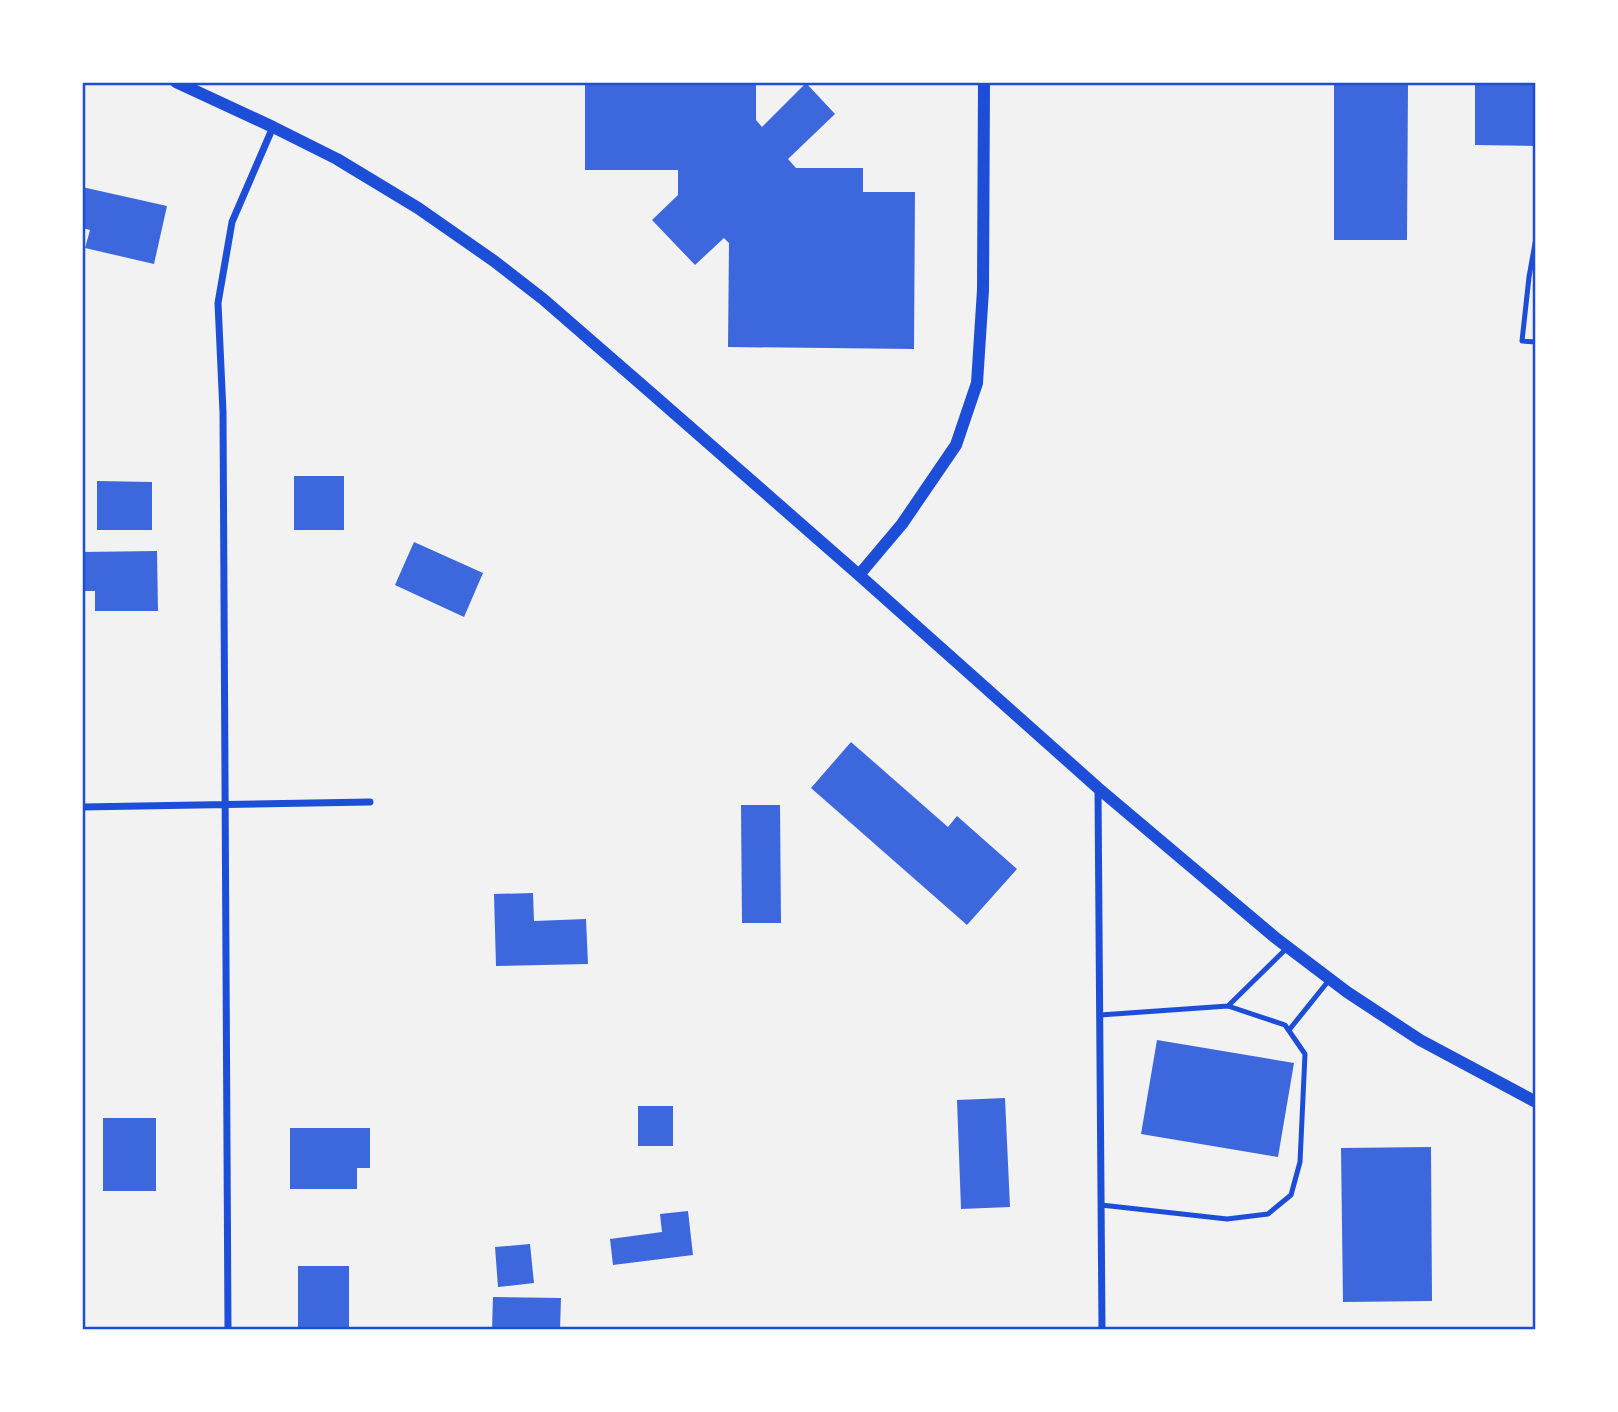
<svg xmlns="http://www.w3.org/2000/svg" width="1618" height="1412" font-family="'Golos Text',sans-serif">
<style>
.building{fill:#3d67dc}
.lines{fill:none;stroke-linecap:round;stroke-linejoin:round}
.service{stroke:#1d4ed8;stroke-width:5}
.minor{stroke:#1d4ed8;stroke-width:7}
.tertiary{stroke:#1d4ed8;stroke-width:12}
.neatline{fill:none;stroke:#1d4ed8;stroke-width:2.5}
</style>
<rect width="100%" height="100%" fill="#f2f2f2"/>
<path class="building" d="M585,82H756V120L762,127L806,83L835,114L788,159L796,168H863V192H915L914,349L728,347L729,243L724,238L695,265L652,220L678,195V170H585Z
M1334,82H1408L1407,240H1334Z
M1475,82H1536V146L1475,145Z
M82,187L167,206L154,264L85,248L90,230L82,228Z
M294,476H344V530H294Z
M97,481L152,482V530H97Z
M414,542L483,573L464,617L395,585Z
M157,551L158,611H95V591H82V552Z
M851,742L948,827L957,816L1017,869L967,925L811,788Z
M741,805H780L781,923H742Z
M533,893L534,921L586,919L588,964L496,966L494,894Z
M1157,1040L1294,1063L1278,1157L1141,1134Z
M1005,1098L1010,1207L961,1209L957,1100Z
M638,1106H673V1146H638Z
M103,1118H156V1191H103Z
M290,1128H370V1168H357V1189H290Z
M1431,1147L1432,1301L1343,1302L1341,1148Z
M688,1211L693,1255L613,1265L610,1239L662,1232L660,1214Z
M530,1244L534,1283L498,1287L495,1247Z
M298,1266H349V1330H298Z
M493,1297L561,1298L560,1330H492Z"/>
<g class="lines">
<path class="service" d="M1536,238L1529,277L1522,341L1536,342
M1100,1015L1228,1006L1288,947
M1289,1030L1330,979
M1101,1205L1227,1219L1268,1214L1291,1195L1300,1162L1305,1054L1285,1025L1228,1006"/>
<path class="minor" d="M1098,789L1102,1330
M82,807L370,802
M228,1330L223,412L218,303L232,222L273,127"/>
<path class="tertiary" d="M176,82L273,127L337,159L418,208L494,261L543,299L650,392L859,575L1098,788L1277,939L1347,992L1420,1040L1536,1102
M859,575L902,524L956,445L977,383L983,290L984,82"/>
</g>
<rect width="1618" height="1412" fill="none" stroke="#ffffff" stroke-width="168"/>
<rect x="84" y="84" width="1450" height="1244" class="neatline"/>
</svg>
